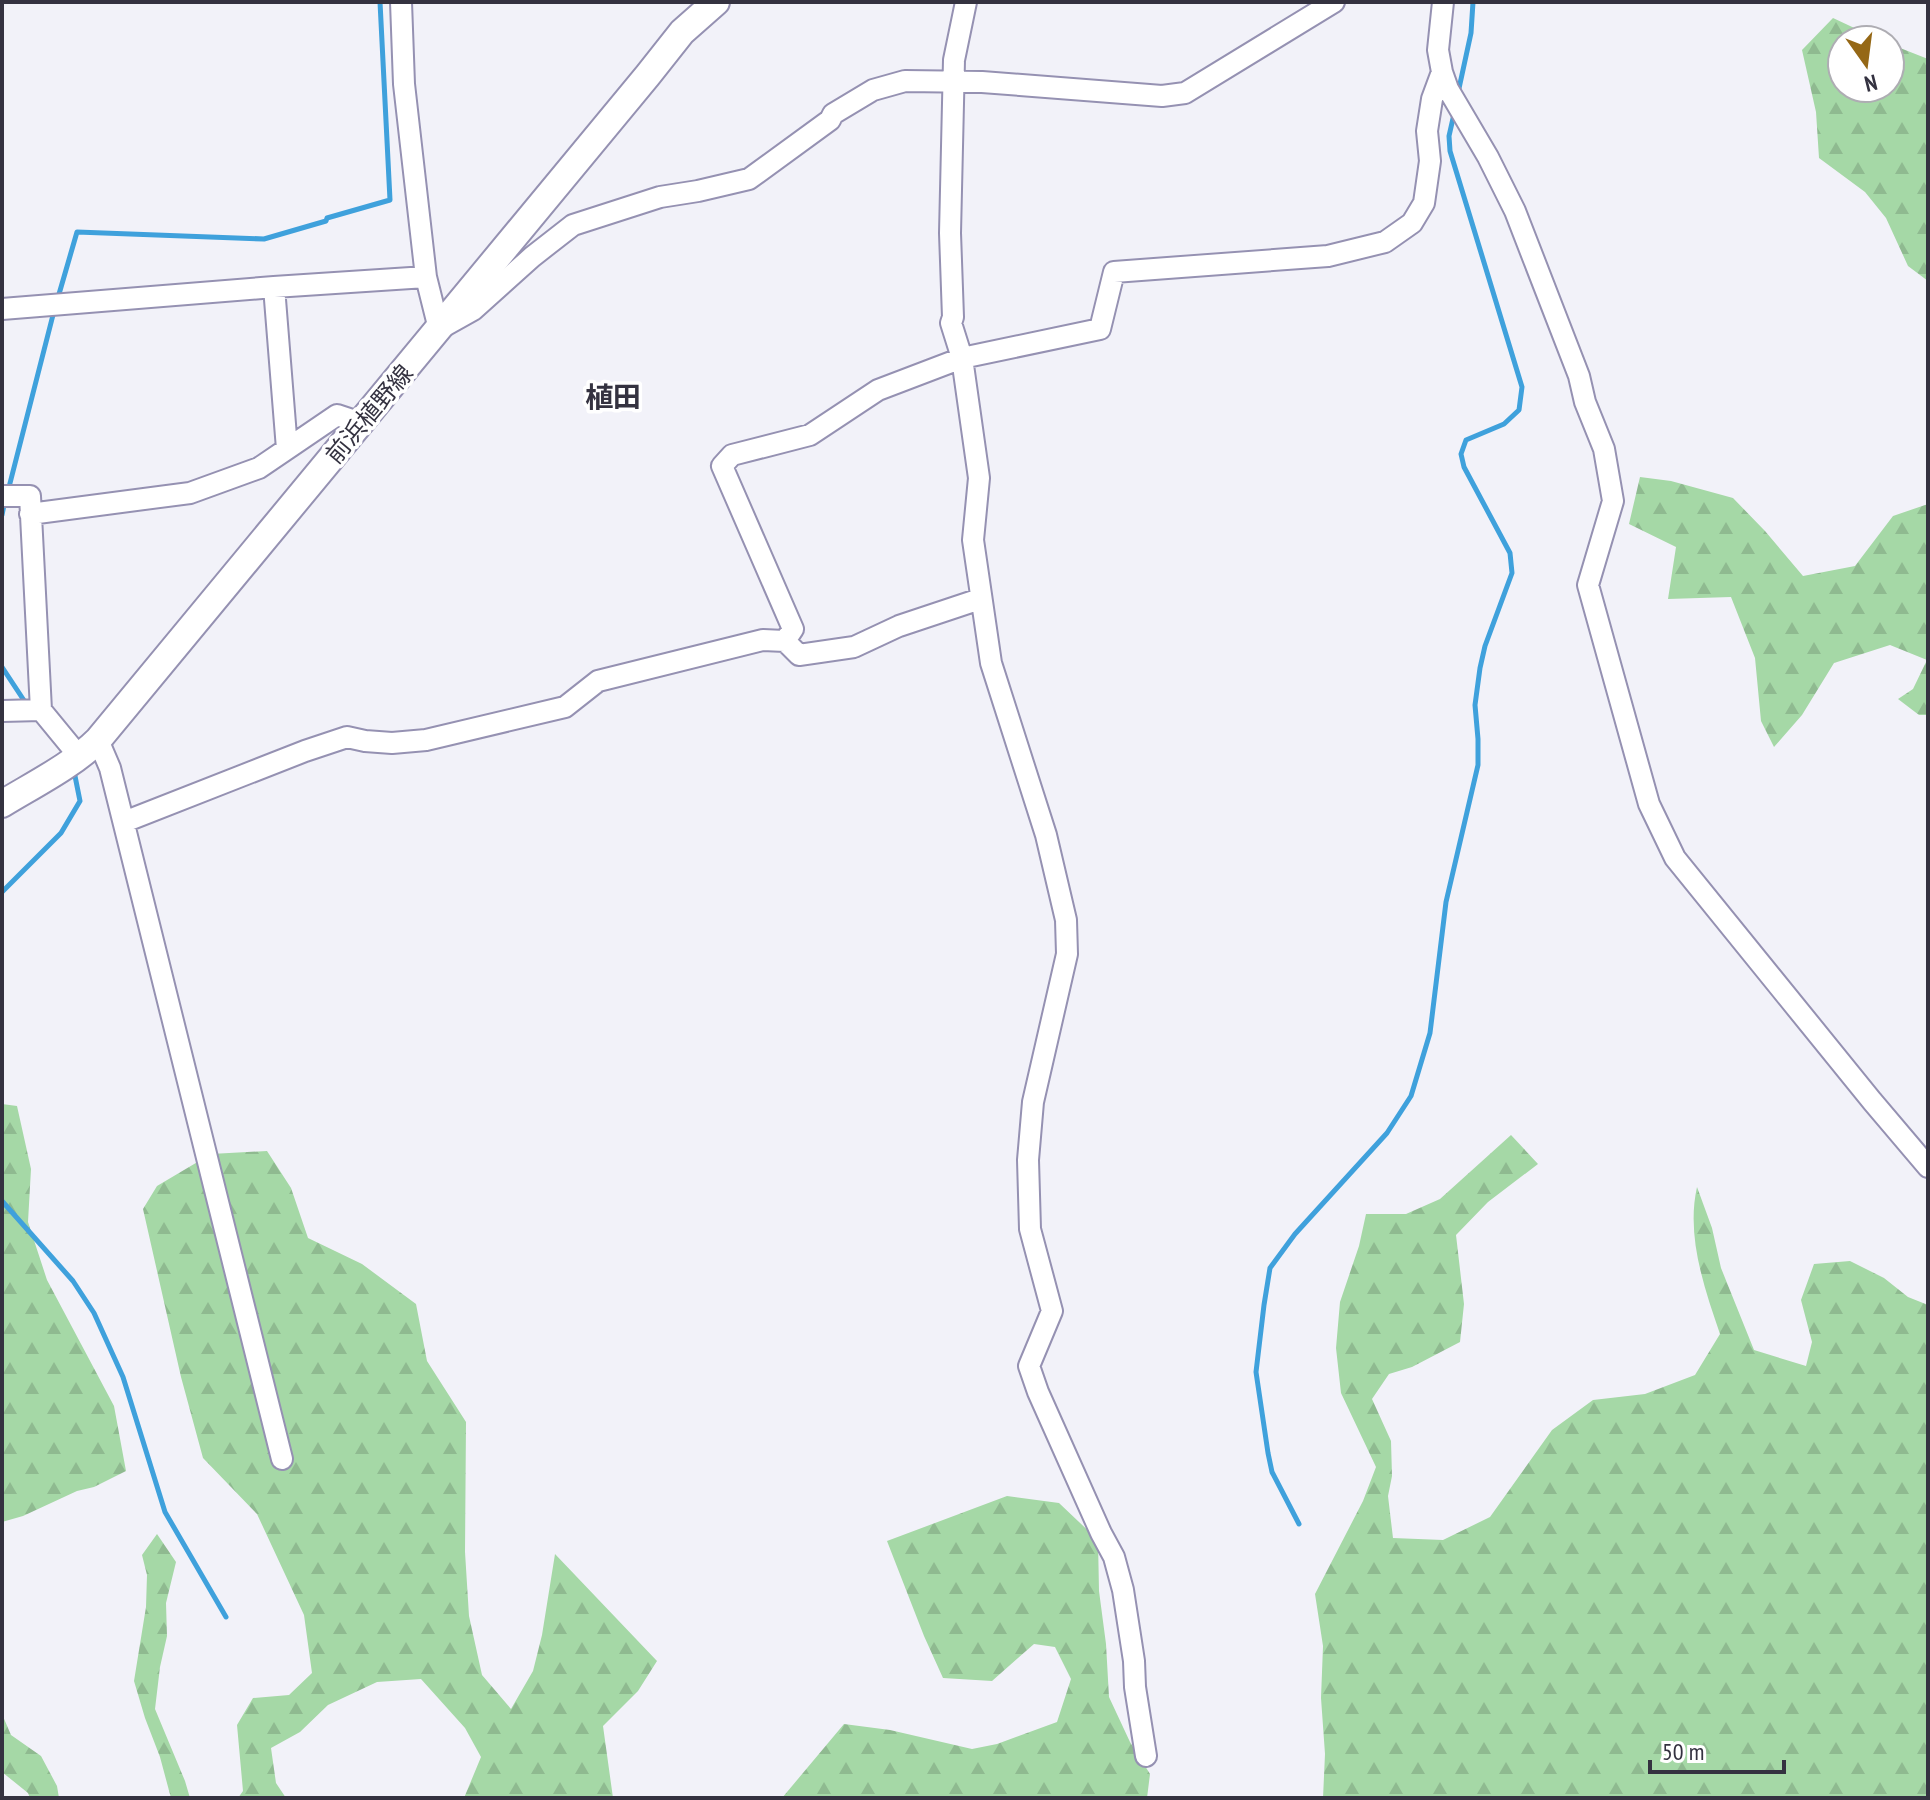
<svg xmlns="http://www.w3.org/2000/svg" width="1930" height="1800" font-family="'PT Sans Narrow','Noto Sans JP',sans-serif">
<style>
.forest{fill:url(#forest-firs)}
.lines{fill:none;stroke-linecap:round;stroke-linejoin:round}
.stream{stroke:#3fa1dc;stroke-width:5}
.minor-casing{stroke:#9591b2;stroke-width:24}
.major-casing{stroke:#9591b2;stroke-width:30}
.minor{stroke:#fff;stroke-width:20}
.major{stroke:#fff;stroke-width:26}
.labels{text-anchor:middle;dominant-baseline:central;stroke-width:7;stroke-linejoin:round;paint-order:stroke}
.street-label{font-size:24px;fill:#343240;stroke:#fff}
.quarter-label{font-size:28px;font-weight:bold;fill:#343240;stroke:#fff}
</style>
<defs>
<pattern id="forest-firs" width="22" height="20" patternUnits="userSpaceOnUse" patternTransform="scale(2)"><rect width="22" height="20" fill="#a5d8a6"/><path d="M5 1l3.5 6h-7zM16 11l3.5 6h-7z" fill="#8fba90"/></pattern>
</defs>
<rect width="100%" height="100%" fill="#f2f2f9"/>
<path class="forest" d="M1833,18L1880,40H1842V88H1890V44L1928,59V281L1908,266L1886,218L1865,192L1819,158L1816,112L1802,50Z
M1640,477L1671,481L1733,498L1765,531L1803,576L1855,566L1893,516L1928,504V715H1919L1898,699L1913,689L1927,660L1890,645L1834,663L1802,715L1774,747L1761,721L1755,658L1731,597L1668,599L1676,547L1629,524Z
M2,1104L17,1106L31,1169L28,1222L47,1280L114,1406L126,1471L94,1487L77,1491L23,1516L2,1522Z
M1511,1135L1538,1164L1488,1202L1456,1235L1464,1304L1460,1342L1412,1367L1389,1374L1372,1399L1391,1441L1392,1476L1388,1496L1393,1538L1443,1540L1490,1517L1552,1430L1593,1400L1645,1394L1695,1375L1720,1334C1704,1287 1686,1236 1697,1187L1712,1228L1721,1268L1754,1350L1806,1366L1812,1342L1801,1300L1814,1264L1850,1261L1884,1278L1908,1297L1928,1305V1798H1323L1325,1754L1321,1698L1323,1646L1315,1594L1363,1501L1376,1467L1341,1393L1336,1348L1340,1302L1359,1246L1366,1214H1406L1440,1199Z
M267,1151L291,1188L308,1238L362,1264L416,1304L427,1361L466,1422L465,1552L469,1616L482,1675L511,1709L533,1671L542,1635L555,1554L657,1661L638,1691L603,1726L613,1798H464L481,1757L465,1728L421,1679L377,1682L328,1705L300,1732L271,1748L276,1783L286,1798H238L243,1791L237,1725L253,1698L289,1695L312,1673L304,1615L257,1514L203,1458L181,1377L143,1209L157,1186L211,1154Z
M1007,1496L1059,1503L1098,1540L1099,1591L1106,1644L1109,1697L1130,1742L1150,1774L1147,1798H782L844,1724L890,1730L972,1749L997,1744L1057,1722L1071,1679L1055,1647L1034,1644L992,1681L943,1678L924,1636L887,1541Z
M157,1534L176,1562L166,1603L167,1636L160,1667L155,1709L185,1781L190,1798H171L160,1757L145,1718L134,1681L146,1607L147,1575L142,1555Z
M2,1714L11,1735L41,1756L57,1786L59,1798H30L28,1793L2,1772Z"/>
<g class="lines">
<path class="stream" d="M1458,93L1471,33L1473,2
M57,301L77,232L264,239L326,221L327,218L390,200L380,2
M8,491L54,311
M2,515L5,500
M2,667L27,705
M2,892L61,833L80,801L74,771
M2,1201L73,1281L94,1313L123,1377L165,1512L226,1617
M1299,1524L1272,1472L1268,1453L1256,1372L1264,1305L1270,1268L1295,1234L1387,1133L1411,1096L1430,1033L1446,902L1478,765V739L1475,705L1480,668L1485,646L1512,573L1510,553L1464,467L1461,454L1466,440L1504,424L1519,410L1522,387L1450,151L1449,136L1454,114"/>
<g class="minor-casing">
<path id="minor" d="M401,2L404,84L426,277L439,329L473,310L532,257L573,225L660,197L698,191L749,179L830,120L833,114L873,90L905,81L982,82L1162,96L1185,93L1334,2
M966,2L954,60L950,233L953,317L951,323L962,358L979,478L973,540L991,663L1046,835L1066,920L1067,954L1033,1102L1028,1160L1030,1229L1052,1311L1029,1366L1038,1392L1101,1533L1114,1557L1123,1590L1134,1661L1135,1687L1146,1756
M1443,2L1438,50L1442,72L1448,89L1488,157L1515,211L1579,376L1585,402L1604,449L1613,501L1588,585L1649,804L1675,858L1872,1101L1928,1167
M274,287L287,449L337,415L361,423
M2,309L274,287L426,277
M2,496H30L41,710
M30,514L190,493L259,468L287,449
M785,641L793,629L722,466L732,455L810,435L878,390L962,358L1100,329L1114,272L1328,256L1385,242L1412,223L1424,203L1430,161L1427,131L1432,99L1442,72
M2,711L41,710L78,755
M98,740L110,768L282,1459
M124,822L305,751L347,737L365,741L392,743L426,740L565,707L598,681L763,640L785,641L799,655L854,647L899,626L980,599"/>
</g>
<g class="major-casing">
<path id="major" d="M2,804C33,785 73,765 98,740L648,75L682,32L716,2"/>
</g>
<use href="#minor" class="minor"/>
<use href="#major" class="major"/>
</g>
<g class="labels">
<g class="street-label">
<text transform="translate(369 414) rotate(-50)">前浜植野線</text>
</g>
<g class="quarter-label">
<text x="613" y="396">植田</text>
</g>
</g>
<rect width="1930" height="1800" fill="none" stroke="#343240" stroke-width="8"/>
<g transform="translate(1866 64) rotate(166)"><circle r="38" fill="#ffffff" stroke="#aeadb3" stroke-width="2"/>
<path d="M0-6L14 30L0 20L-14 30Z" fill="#956816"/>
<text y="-12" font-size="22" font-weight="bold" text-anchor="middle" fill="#343240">N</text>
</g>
<path d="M1650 1760v12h134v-12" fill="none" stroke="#343240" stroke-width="4"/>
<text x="1662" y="1760" font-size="24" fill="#343240" stroke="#ffffff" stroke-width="6" paint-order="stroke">50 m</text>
</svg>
